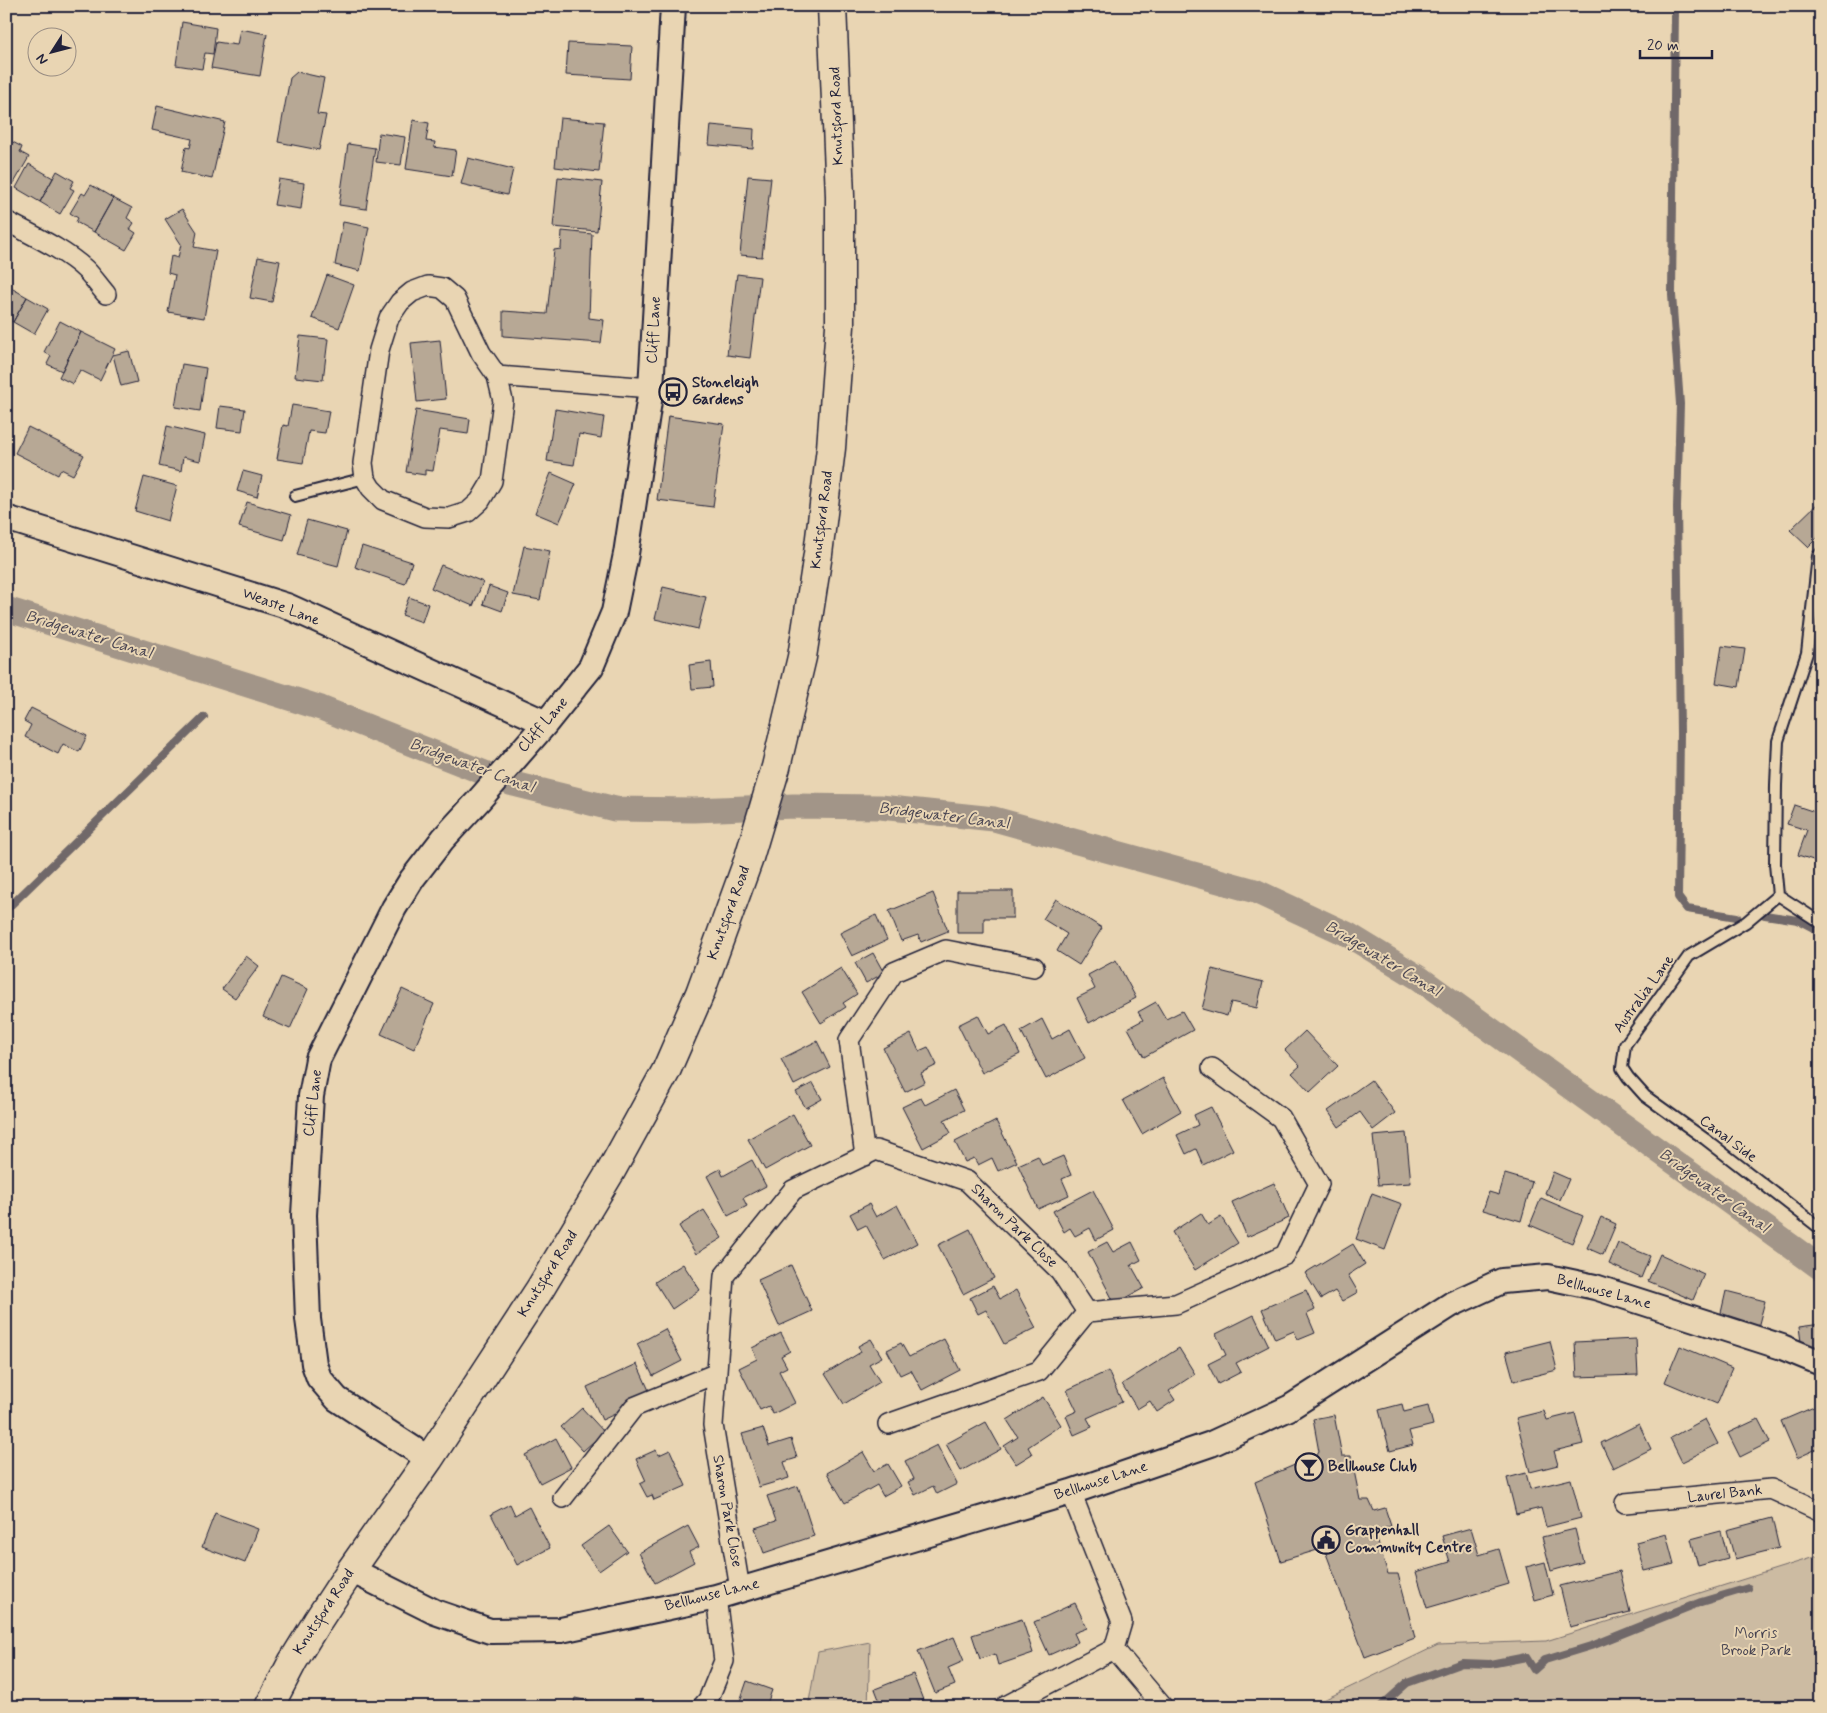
<svg xmlns="http://www.w3.org/2000/svg" width="1827" height="1713" font-family="Mynerve,sans-serif">
<style>
.park{fill:#ccbba2;stroke:#776e6e}
.lines{fill:none;stroke-linecap:round;stroke-linejoin:round}
.stream{stroke:#6f6769;stroke-width:8}
.canal{stroke:#a29588;stroke-width:25}
.building{fill:#b7a895;stroke:#22223b}
.service-casing{stroke:#22223b;stroke-width:14}
.minor-casing{stroke:#22223b;stroke-width:22}
.tertiary-casing{stroke:#22223b;stroke-width:28}
.trunk-casing{stroke:#22223b;stroke-width:31}
.service{stroke:#e9d5b3;stroke-width:10}
.minor{stroke:#e9d5b3;stroke-width:19}
.tertiary{stroke:#e9d5b3;stroke-width:24}
.trunk{stroke:#e9d5b3;stroke-width:28}
.labels{text-anchor:middle;dominant-baseline:central;stroke-width:4;stroke-linejoin:round;paint-order:stroke}
.street-label{font-size:15px;fill:#22223b;stroke:#e9d5b3}
.poi-label{font-size:15px;font-weight:bold;fill:#22223b;stroke:#e9d5b3;text-anchor:start}
.park-label{font-size:15px;fill:#444150;stroke:#e9d5b3}
.water-label{font-size:16px;font-style:italic;fill:#484452;stroke:#e9d5b3}
</style>
<rect width="100%" height="100%" fill="#e9d5b3"/>
<filter id="ink" filterUnits="userSpaceOnUse"><feTurbulence type="fractalNoise" baseFrequency=".02" numOctaves="2"/><feDisplacementMap in="SourceGraphic" scale="10" xChannelSelector="R" yChannelSelector="G"/><feConvolveMatrix kernelMatrix="1 2 1 2 8 2 1 2 1" color-interpolation-filters="sRGB"/></filter>
<g filter="url(#ink)">
<path class="park" d="M1821,1555V1707H1309L1438,1645L1546,1641Z
M870,1642L868,1707H808L818,1652Z"/>
<g class="lines">
<path class="stream" d="M1675,6L1672,295L1680,404L1677,507L1680,734L1678,897L1687,909L1737,917
M6,910L204,717
M1765,915L1798,920L1821,932
M1380,1707L1407,1683L1462,1663L1490,1664L1526,1657L1534,1670L1545,1660L1594,1645L1701,1602L1748,1588"/>
<path class="canal" d="M6,609L321,708L510,783L615,809L694,810L794,806L880,807L994,819L1255,891L1347,934L1419,978L1821,1268"/>
</g>
<path class="building" d="M182,22L216,28L213,54L205,53L202,69L176,65Z
M240,29L267,34L260,76L211,68L216,42L237,45Z
M568,43L632,46L630,79L566,75Z
M297,72L324,78L317,114L326,115L319,150L278,142L290,78Z
M157,106L225,122L212,179L181,172L186,147L190,148L192,139L152,130Z
M560,118L604,122L599,172L555,167Z
M413,120L429,123L426,141L435,142L434,147L456,150L452,176L406,169Z
M711,125L754,129L753,149L709,145Z
M379,133L405,137L401,165L376,162Z
M9,140L22,147L20,152L29,157L14,183L10,181L7,185L6,144Z
M348,144L375,148L366,209L339,205Z
M468,158L513,169L507,195L461,184Z
M29,164L53,178L40,202L16,188Z
M57,171L74,181L70,188L74,190L60,214L40,202Z
M748,176L771,178L762,257L740,255Z
M558,177L602,182L597,231L553,227Z
M279,179L304,183L301,209L274,205Z
M91,185L113,198L94,232L76,222L78,218L70,213L82,193L85,195Z
M113,198L132,208L127,218L134,223L130,229L136,233L126,250L94,232Z
M182,209L197,232L194,247L216,251L204,318L168,312L175,275L168,273L171,256L178,258L181,244L165,219Z
M343,222L369,227L360,271L335,265Z
M562,231L592,234L589,318L604,320L601,343L503,336V311L547,314L554,250L561,249Z
M258,257L280,261L272,302L250,298Z
M737,274L760,277L750,358L727,355Z
M327,275L354,285L339,328L312,318Z
M6,285L27,297L13,322L6,318Z
M27,297L48,309L34,334L13,322Z
M60,321L81,332L62,371L47,364L51,356L44,352Z
M81,332L115,349L100,380L80,370L73,384L59,377Z
M300,336L328,339L323,380L295,377Z
M440,340L446,399L417,402L411,343Z
M129,351L137,382L121,386L113,355Z
M182,364L206,368L200,411L175,407Z
M292,405L329,411L325,433L309,431L303,463L277,459L283,425L288,426Z
M220,406L245,409L242,431L217,428Z
M555,409L604,417L601,438L579,434L574,465L547,461Z
M416,410L470,419L468,434L440,430L433,471L425,470V475L406,472Z
M668,416L724,424L713,507L657,500Z
M167,426L205,435L200,461L183,457L181,471L159,466Z
M28,427L84,455L73,475L61,469L58,475L15,453Z
M243,471L262,476L257,497L237,491Z
M551,473L576,484L559,523L535,513Z
M144,477L177,486L168,521L135,511Z
M1821,500V534L1808,547L1790,530Z
M247,502L291,515L284,540L239,527Z
M307,520L347,531L338,566L297,555Z
M362,546L412,562L405,584L355,567Z
M524,546L550,551L540,600L513,595Z
M441,565L483,582L473,606L431,588Z
M489,586L508,593L502,611L483,604Z
M663,587L706,597L698,629L655,619Z
M409,597L428,604L422,622L402,615Z
M1722,646L1745,649L1739,687L1716,683Z
M711,662L713,687L692,689L689,665Z
M31,708L87,736L79,752L63,744L58,754L25,737L31,725L24,721Z
M1794,805L1821,814V847L1816,861L1798,855L1807,830L1787,824Z
M957,891H1013V918H984V933H957Z
M933,893L948,931L921,942L918,935L901,941L889,911Z
M1056,899L1102,928L1079,965L1057,951L1067,934L1043,919Z
M876,915L887,940L852,956L840,933Z
M873,953L884,973L866,983L855,963Z
M246,956L259,966L235,998L222,989Z
M1116,960L1136,998L1089,1023L1077,998L1095,989L1088,975Z
M841,968L857,994L843,1003L846,1007L821,1023L802,992Z
M1212,969L1263,982L1257,1008L1231,1002L1227,1016L1202,1009Z
M281,977L308,989L290,1029L263,1017Z
M402,989L434,1004L414,1049L381,1034Z
M1156,1002L1166,1019L1182,1011L1193,1030L1144,1057L1128,1028L1143,1020L1138,1012Z
M978,1015L988,1034L1006,1025L1020,1054L982,1073L958,1025Z
M1042,1019L1052,1039L1070,1029L1085,1058L1046,1079L1021,1031Z
M1305,1031L1338,1066L1310,1092L1292,1073L1300,1066L1285,1050Z
M911,1034L919,1051L928,1047L937,1065L921,1073L925,1082L905,1092L883,1048Z
M817,1041L830,1067L794,1085L781,1059Z
M1163,1078L1181,1111L1142,1134L1123,1100Z
M1371,1080L1395,1113L1373,1130L1360,1112L1339,1127L1328,1111Z
M813,1083L822,1099L806,1108L796,1092Z
M954,1090L964,1110L944,1120L951,1133L923,1148L902,1107L921,1098L925,1105Z
M1211,1107L1233,1150L1203,1165L1196,1149L1186,1154L1177,1135L1198,1125L1194,1115Z
M793,1114L810,1145L765,1170L748,1139Z
M996,1121L1017,1162L998,1171L992,1158L978,1165L974,1158L965,1162L955,1142Z
M1406,1133L1411,1183L1378,1185L1373,1136Z
M1038,1156L1042,1165L1063,1156L1071,1175L1062,1179L1069,1195L1038,1209L1018,1165Z
M752,1160L766,1186L743,1198L747,1206L728,1216L707,1176L720,1169L723,1176Z
M1553,1172L1569,1179L1560,1200L1545,1193Z
M1505,1174L1532,1182L1521,1221L1483,1210L1489,1192L1499,1195Z
M1274,1183L1289,1218L1247,1237L1232,1202Z
M1093,1190L1114,1230L1096,1240L1090,1228L1075,1236L1070,1228L1064,1232L1053,1211Z
M1372,1193L1402,1204L1385,1250L1356,1239Z
M1541,1198L1583,1216L1572,1243L1530,1225Z
M869,1204L876,1217L897,1205L917,1243L885,1260L866,1225L858,1229L850,1214Z
M704,1210L722,1238L696,1254L679,1226Z
M1201,1213L1208,1225L1221,1217L1238,1243L1195,1270L1172,1232Z
M1601,1217L1616,1224L1603,1255L1587,1248Z
M970,1229L994,1278L963,1294L938,1245Z
M1107,1242L1113,1252L1132,1242L1141,1260L1131,1265L1144,1288L1115,1304L1088,1252Z
M1618,1243L1650,1256L1641,1278L1609,1264Z
M1353,1244L1365,1264L1348,1275L1358,1292L1342,1301L1335,1291L1321,1299L1305,1273Z
M1660,1254L1704,1274L1693,1300L1648,1281Z
M683,1264L700,1290L672,1309L655,1282Z
M791,1265L812,1311L779,1326L758,1280Z
M993,1286L1000,1299L1016,1290L1036,1328L1004,1344L986,1310L978,1314L970,1298Z
M1306,1290L1315,1310L1307,1314L1315,1333L1298,1340L1294,1331L1275,1339L1262,1309Z
M1726,1291L1765,1301L1756,1335L1718,1326Z
M1254,1315L1269,1346L1236,1363L1241,1372L1218,1384L1208,1364L1226,1355L1216,1334Z
M1821,1324V1346L1802,1349L1799,1327Z
M665,1329L682,1361L653,1376L637,1344Z
M781,1333L790,1351L781,1356L787,1367L779,1371L795,1403L773,1414L769,1406L760,1410L739,1368L757,1359L752,1348Z
M871,1339L882,1357L869,1364L880,1382L844,1404L825,1374L861,1352L858,1346Z
M944,1339L960,1370L922,1390L911,1370L900,1375L887,1350L901,1343L909,1357Z
M1636,1339L1638,1375L1577,1377L1575,1342Z
M1550,1341L1557,1370L1514,1381L1506,1352Z
M1680,1346L1732,1368L1717,1404L1665,1382Z
M1179,1348L1195,1374L1169,1391L1175,1400L1157,1412L1150,1401L1137,1409L1122,1384Z
M637,1364L652,1397L602,1420L587,1387Z
M1108,1371L1122,1402L1087,1418L1092,1427L1074,1435L1066,1416L1077,1411L1067,1390Z
M1043,1397L1061,1425L1028,1447L1032,1454L1016,1464L1004,1446L1018,1437L1007,1420Z
M1402,1404L1404,1412L1428,1406L1433,1425L1409,1431L1413,1445L1390,1451L1379,1410Z
M1821,1404V1447L1797,1458L1781,1421Z
M582,1408L604,1432L583,1451L561,1427Z
M1544,1411L1547,1420L1575,1413L1583,1444L1554,1451L1558,1465L1530,1472L1516,1418Z
M1334,1415L1342,1456H1351L1360,1500H1369L1374,1511L1385,1508L1391,1526L1375,1532L1388,1574H1398L1415,1638L1365,1657L1324,1548L1281,1561L1255,1482L1297,1464L1299,1472L1309,1467L1319,1452L1313,1419Z
M1705,1419L1718,1444L1682,1462L1670,1438Z
M1758,1419L1770,1442L1740,1457L1728,1433Z
M986,1422L1001,1449L961,1471L946,1444Z
M1639,1424L1651,1449L1613,1468L1601,1443Z
M763,1428L769,1446L791,1439L797,1458L784,1462L789,1478L759,1487L742,1434Z
M556,1438L571,1467L540,1483L525,1455Z
M937,1445L957,1484L937,1494L933,1486L915,1495L908,1482L914,1479L905,1461Z
M656,1450L659,1455L670,1450L686,1486L654,1500L652,1495L647,1497L640,1484L646,1481L636,1459Z
M863,1452L874,1471L888,1464L901,1486L883,1496L877,1485L845,1503L827,1473Z
M1526,1473L1530,1489L1571,1479L1581,1518L1546,1527L1541,1508L1516,1514L1507,1478Z
M798,1486L814,1536L764,1553L755,1528L776,1521L767,1496Z
M510,1504L515,1515L529,1507L550,1548L517,1565L491,1514Z
M215,1513L258,1529L245,1563L202,1547Z
M1772,1518L1779,1548L1735,1559L1727,1530Z
M609,1526L627,1551L599,1571L581,1546Z
M688,1526L699,1547L689,1552L694,1562L655,1583L639,1553Z
M1471,1528L1479,1555L1499,1549L1509,1584L1427,1608L1416,1572L1450,1562L1442,1536Z
M1575,1529L1583,1562L1551,1571L1542,1537Z
M1721,1531L1728,1558L1698,1566L1691,1539Z
M1666,1534L1674,1564L1644,1571L1636,1542Z
M1545,1562L1553,1595L1535,1600L1526,1567Z
M1620,1571L1630,1612L1570,1627L1560,1586Z
M1075,1603L1087,1628L1074,1633L1078,1642L1049,1655L1034,1622Z
M1022,1619L1033,1653L998,1665L995,1654L980,1659L972,1635Z
M954,1637L964,1661L948,1668L955,1685L935,1693L918,1651Z
M913,1674L923,1700L906,1707H882L875,1689Z
M747,1681L772,1690L766,1707H738Z
M575,1698L602,1704V1707H573Z"/>
<g class="lines">
<g class="service-casing">
<path id="service" d="M295,496L365,478
M1778,895L1746,922L1689,956L1625,1045L1622,1068L1628,1077L1645,1096L1705,1139L1821,1229
M1778,895L1775,864L1776,785L1778,741L1807,653L1818,556L1821,553
M1778,895L1821,923"/>
</g>
<g class="minor-casing">
<path id="minor" d="M6,221C32,235 65,250 86,270C93,277 99,286 106,294
M428,286L442,288L455,299L481,353L497,376L503,401L492,481L480,501L468,512L449,518L425,517L383,500L371,488L365,478L363,463L379,350L389,318L400,302L412,292Z
M497,376L651,388
M865,1156L849,1040L894,972L946,950L1034,967
M888,1424L1039,1371L1087,1312
M563,1498L634,1407L717,1373
M1625,1503L1771,1489L1821,1512
M740,1589L713,1425L724,1276L793,1190L876,1150L967,1181L1060,1271L1087,1312L1176,1304L1285,1255L1319,1184L1281,1118L1212,1068
M1114,1649L1163,1707
M702,1707L708,1700L724,1661L716,1597
M1004,1707L1114,1649L1122,1622L1071,1492"/>
</g>
<g class="tertiary-casing">
<path id="tertiary" d="M6,518L287,606L546,723
M429,1459L337,1399L319,1378L314,1364L308,1319L304,1215L311,1096L318,1059L394,908L412,879L443,839L479,800L546,723L591,667L614,612L626,554L651,388L673,6
M351,1570L435,1612L490,1631L561,1630L716,1597L1071,1492L1211,1444L1289,1408L1452,1304L1502,1281L1548,1277L1595,1287L1782,1347L1821,1363"/>
</g>
<g class="trunk-casing">
<path id="trunk" d="M269,1707L293,1661L317,1622L351,1570L429,1459L540,1289L611,1171L666,1071L700,993L748,861L776,767L802,657L818,554L831,448L840,326V196L832,6"/>
</g>
<use href="#service" class="service"/>
<use href="#minor" class="minor"/>
<use href="#tertiary" class="tertiary"/>
<use href="#trunk" class="trunk"/>
</g>
</g>
<defs>
<g id="bus-ring" transform="scale(1.4375)"><circle r="9.5" fill="#e9d5b3" stroke="#22223b" stroke-width="1.5"/><path d="M-5-6H5V4H4V6H2V4H-2V6H-4V4H-5ZM-3.5-4V0h7V-4ZM-3.5 1.2v1.5H-2V1.2ZM2 1.2v1.5H3.5V1.2Z" fill="#22223b"/></g>
<g id="bar-ring" transform="scale(1.4375)"><circle r="9.5" fill="#e9d5b3" stroke="#22223b" stroke-width="1.5"/><path d="M-6-5H6L.8 .8V4.5H3.5V6h-7V4.5H-.8V.8Z" fill="#22223b"/></g>
<g id="civic-ring" transform="scale(1.4375)"><circle r="9.5" fill="#e9d5b3" stroke="#22223b" stroke-width="1.5"/><path d="M-.6-6.5H3V-4.5H.6V-3L4-1V1h2V6H-6V1h2V-1L-.6-3ZM-1.2 2.5V6h2.4V2.5Z" fill="#22223b"/></g>
</defs>
<g fill-rule="evenodd">
<use href="#bus-ring" x="673" y="392"/>
<use href="#bar-ring" x="1309" y="1467"/>
<use href="#civic-ring" x="1326" y="1540"/>
</g>
<g class="labels">
<g class="street-label">
<text transform="translate(837 116) rotate(-92)">Knutsford Road</text>
<text transform="translate(654 330) rotate(-87)">Cliff Lane</text>
<text transform="translate(822 520) rotate(-83)">Knutsford Road</text>
<text transform="translate(281 607) rotate(21)">Weaste Lane</text>
<text transform="translate(543 725) rotate(-49)">Cliff Lane</text>
<text transform="translate(729 913) rotate(-70)">Knutsford Road</text>
<text transform="translate(1644 994) rotate(-54)">Australia Lane</text>
<text transform="translate(313 1103) rotate(-83)">Cliff Lane</text>
<text transform="translate(1728 1139) rotate(37)">Canal Side</text>
<text transform="translate(1014 1226) rotate(44)">Sharon Park Close</text>
<text transform="translate(548 1274) rotate(-58)">Knutsford Road</text>
<text transform="translate(1604 1292) rotate(15)">Bellhouse Lane</text>
<text transform="translate(1101 1481) rotate(-18)">Bellhouse Lane</text>
<text transform="translate(1725 1494) rotate(-6)">Laurel Bank</text>
<text transform="translate(727 1511) rotate(80)">Sharon Park Close</text>
<text transform="translate(712 1595) rotate(-14)">Bellhouse Lane</text>
<text transform="translate(324 1612) rotate(-57)">Knutsford Road</text>
</g>
<g class="poi-label">
<text x="692" y="383">Stoneleigh<tspan x="692" dy="17">Gardens</tspan></text>
<text x="1328" y="1467">Bellhouse Club</text>
<text x="1345" y="1531">Grappenhall<tspan x="1345" dy="17">Community Centre</tspan></text>
</g>
<g class="park-label">
<text x="1756" y="1634">Morris<tspan x="1756" dy="17">Brook Park</tspan></text>
</g>
<g class="water-label">
<text transform="translate(89 635) rotate(17)">Bridgewater Canal</text>
<text transform="translate(472 766) rotate(20)">Bridgewater Canal</text>
<text transform="translate(944 816) rotate(7)">Bridgewater Canal</text>
<text transform="translate(1383 959) rotate(31)">Bridgewater Canal</text>
<text transform="translate(1714 1191) rotate(36)">Bridgewater Canal</text>
</g>
</g>
<rect width="1827" height="1713" fill="none" stroke="#e9d5b3" stroke-width="25"/>
<rect x="12" y="12" width="1802" height="1688" fill="none" stroke="#22223b" stroke-width="2" filter="url(#ink)"/>
<g transform="translate(52 52) rotate(234)"><circle r="24" fill="#e9d5b3" stroke="#998d83"/>
<path d="M0-4L9 19L0 12L-9 19Z" fill="#22223b"/>
<text y="-8" font-size="14" font-weight="bold" text-anchor="middle" fill="#22223b">N</text>
</g>
<path d="M1640 50v8h72v-8" fill="none" stroke="#22223b" stroke-width="2.5"/>
<text x="1647" y="50" font-size="15" fill="#22223b" stroke="#e9d5b3" stroke-width="4" paint-order="stroke">20 m</text>
</svg>
